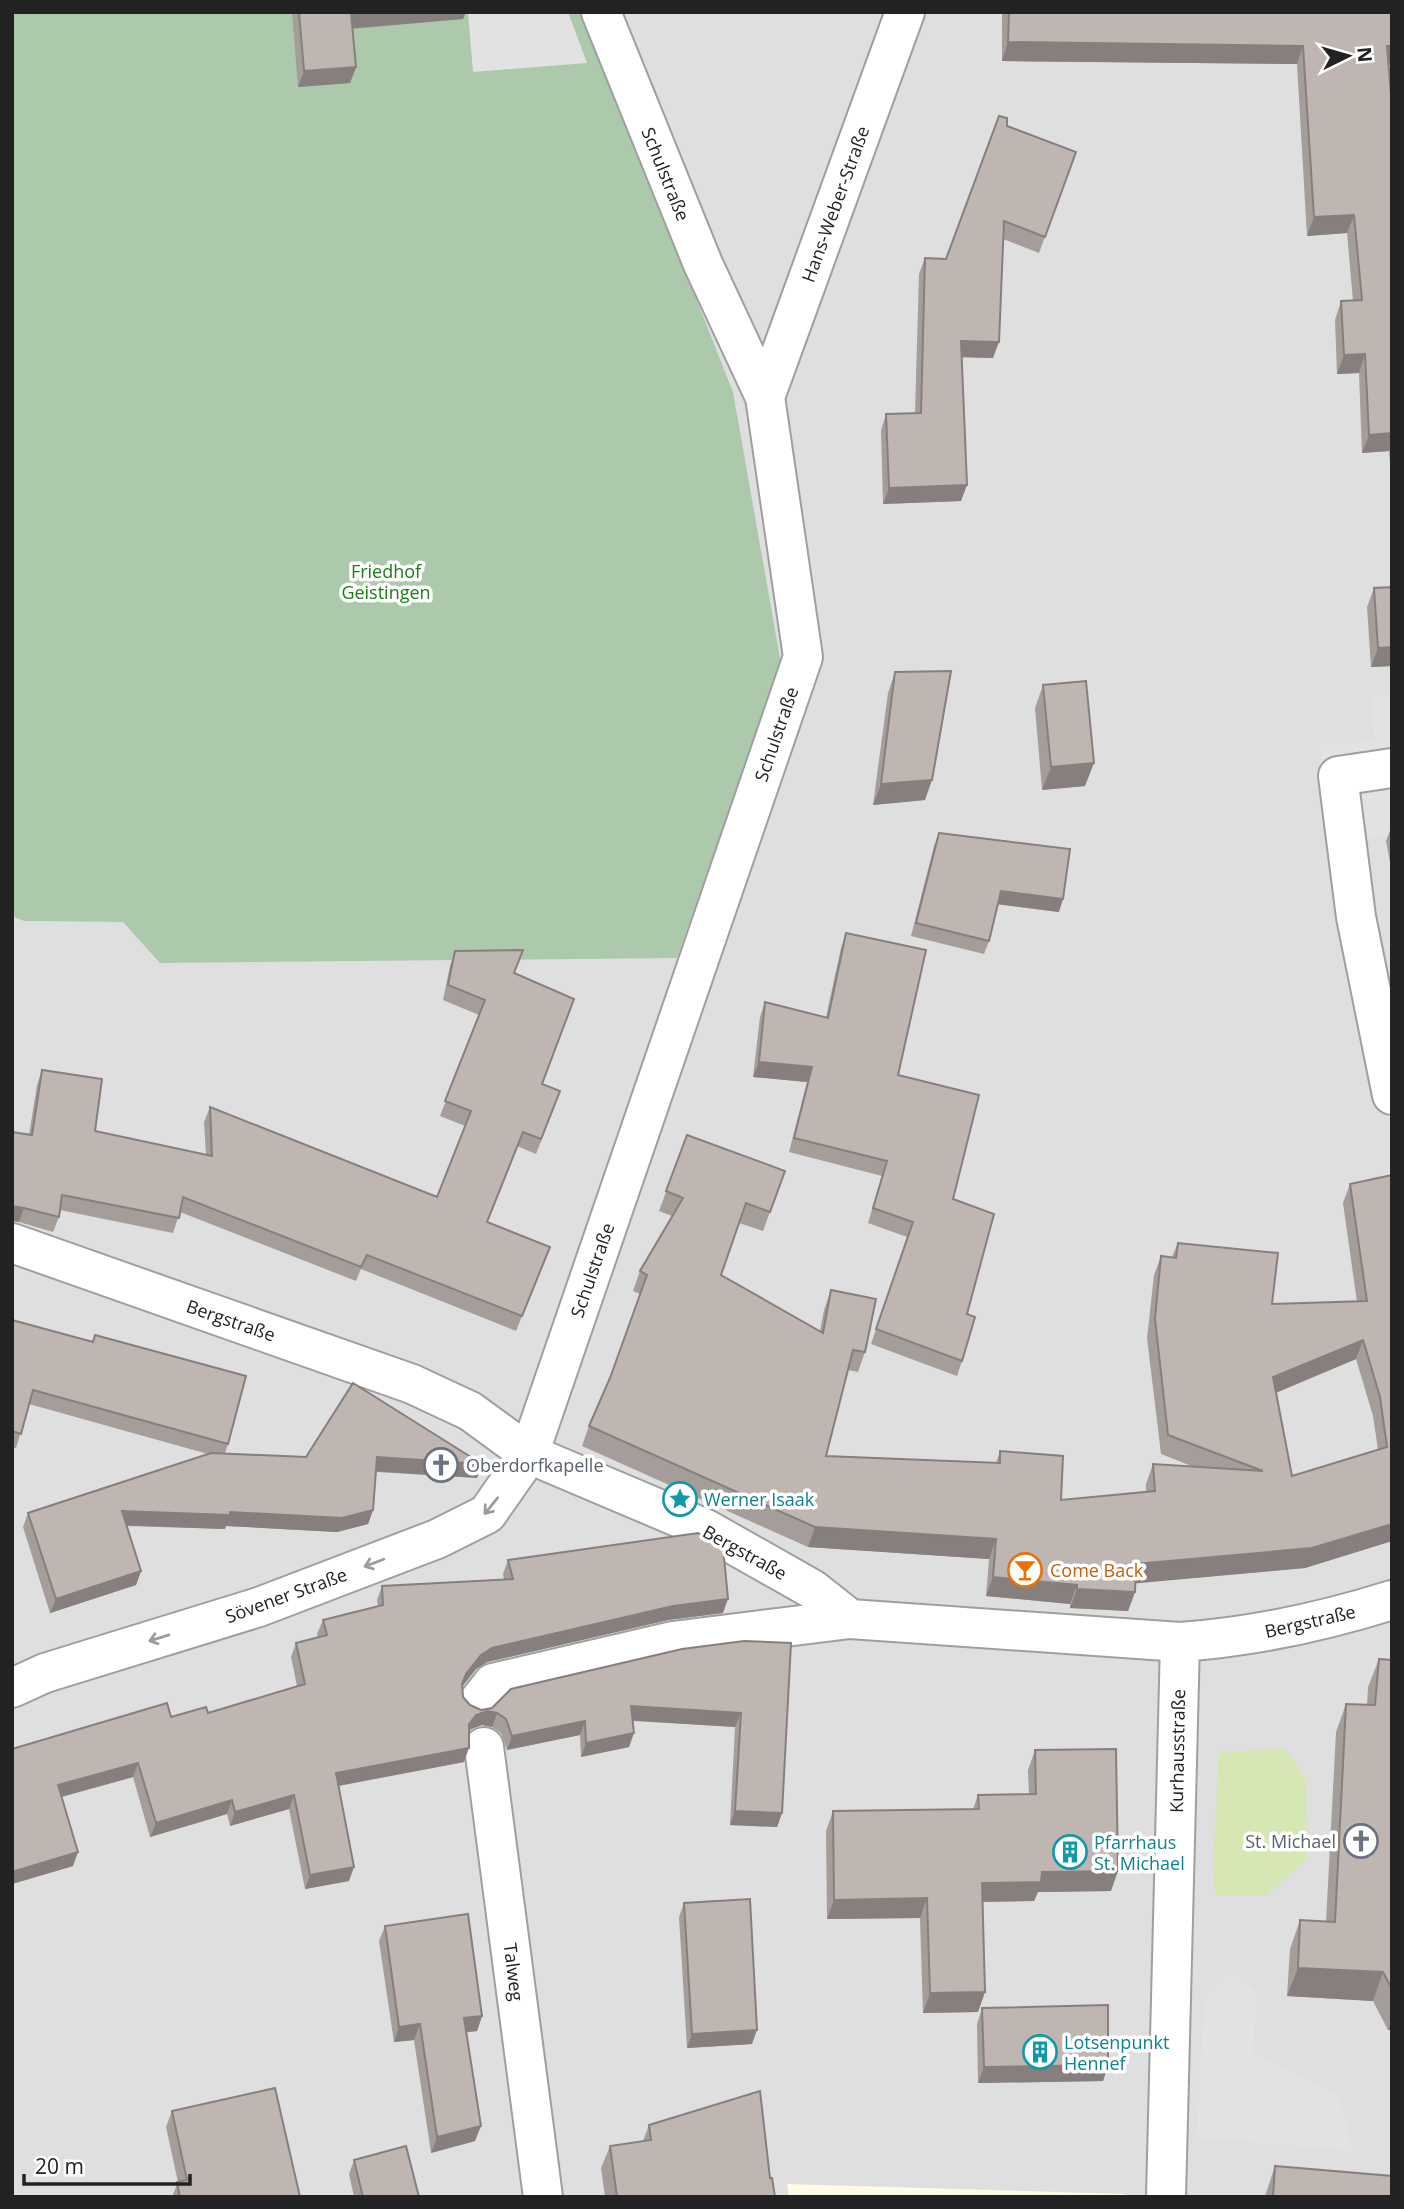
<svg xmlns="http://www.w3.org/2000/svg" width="1404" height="2209" font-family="'Open Sans',sans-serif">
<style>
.residential{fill:#e0dfdf}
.education{fill:#fdfae6}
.grass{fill:#d5e7b3}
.cemetery{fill:#acc9ac}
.parking{fill:#e2e2e2}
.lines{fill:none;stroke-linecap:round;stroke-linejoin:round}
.minor-casing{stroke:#9f9f9f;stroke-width:42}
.minor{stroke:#fff;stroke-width:38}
.wall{fill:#a49d99;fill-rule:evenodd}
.shaded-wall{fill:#867f7d}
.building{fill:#bfb6b2;stroke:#867f7d;stroke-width:2;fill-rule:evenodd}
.oneway{stroke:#9c9c9c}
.labels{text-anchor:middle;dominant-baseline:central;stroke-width:7;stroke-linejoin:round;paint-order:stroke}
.street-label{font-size:18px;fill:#222;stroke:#fff}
.park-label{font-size:18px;fill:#1b7d13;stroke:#fff}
.worship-label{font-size:18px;fill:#5b616d;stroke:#fff;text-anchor:start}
.culture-label{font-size:18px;fill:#0d838f;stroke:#fff;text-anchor:start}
.food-label{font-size:18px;fill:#c56008;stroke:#fff;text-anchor:start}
</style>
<rect width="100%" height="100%" fill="#f1eee9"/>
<path class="residential" d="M583,12H1392V2197H12V916L24,921L123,922Z"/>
<path class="education" d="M787,2184L1125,2194V2197H789Z"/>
<path class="grass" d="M1285,1749L1306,1780L1307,1858L1266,1896L1215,1895L1213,1862L1219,1752Z"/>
<path class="cemetery" d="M12,12H583L733,392L781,664L677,958L160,963L123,922L24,921L12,916Z"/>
<path class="parking" d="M468,12H568L587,63L473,72Z
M1392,695V834L1333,846L1320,746L1375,741L1371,696Z
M1233,1973L1256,1993L1253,2054L1339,2095L1353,2151L1197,2137L1204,2000Z"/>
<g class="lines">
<g class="minor-casing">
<path id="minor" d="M765,397L905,12
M1392,768L1338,776L1356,917L1392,1095
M12,1243L412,1384L470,1411L529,1454L706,1529L812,1589L850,1619
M12,1688L45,1673L259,1607L437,1539L487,1514L529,1454L803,657L765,397L703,264L601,12
M478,1702L493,1683L673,1641L850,1619L1180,1642C1252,1637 1322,1622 1392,1600
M484,1747L543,2197
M1166,2197L1180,1642"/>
</g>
<use href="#minor" class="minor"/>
</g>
<path class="wall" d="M292,12H466L463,19L352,29L356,67L350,83L298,87Z
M1002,12H1392V65H1389L1392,107V486L1389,451L1362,453L1359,373L1337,374L1335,320L1341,301H1353L1347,233L1307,236L1297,64L1002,61Z
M1007,126L1076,152L1039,253L1003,239L993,358L962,357L961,501L883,504L881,430L886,414L915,413L919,274L925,258L946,259Z
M1392,587V666L1371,667L1367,607L1374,588Z
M895,672L925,800L873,805L888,693Z
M1043,685L1085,786L1042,790L1035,708Z
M1392,825V872L1386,841Z
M939,833L1059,912L997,904L989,941L984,954L911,936L934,846Z
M846,933L898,1075L953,1199L967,1314L962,1361L957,1376L871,1344L907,1237L868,1223L882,1176L789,1152L807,1082L753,1077L760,1017L765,1002L826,1017L841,948Z
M455,951L514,974L542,1084L555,1106L536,1154L517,1146L487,1223L544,1262L516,1331L361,1269L356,1281L180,1212L173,1233L60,1210L59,1217L53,1232L19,1222L29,1135L37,1085L42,1070L95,1131L206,1155L204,1122L210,1107L437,1197L465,1126L440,1116L479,1015L443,1000L450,966Z
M687,1135L785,1171L763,1231L739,1223L721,1275L820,1331L824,1310L831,1290L865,1352L858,1372L848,1370L826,1456L996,1463L1000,1451L1061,1500L1146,1492V1484L1153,1464L1194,1467L1161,1454L1147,1338L1154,1275L1161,1256L1172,1257L1178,1243L1272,1304L1357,1302L1343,1203L1350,1184L1392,1175V1541L1305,1568L1135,1583V1592L1128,1611L1070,1608V1604L986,1596L989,1559L808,1547L582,1446L589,1426L609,1380L640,1294L633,1291L640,1271L672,1216L659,1211ZM1356,1359L1373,1416L1378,1450L1292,1476L1276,1393Z
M12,1320L93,1342L95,1335L228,1444L225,1453L482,1464L477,1478L376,1472L373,1510L368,1524L337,1532L226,1526L225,1529L126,1526L141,1571L136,1585L50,1613L23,1527L28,1513L208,1454L29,1404L16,1448L12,1447Z
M508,1560L723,1613L668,1620L487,1662L476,1669L462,1687L463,1697L470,1705L481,1710L492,1708L744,1641L782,1813L777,1827L730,1825L735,1727L633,1721L629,1747L581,1757L580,1735L507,1750L501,1733L492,1727L482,1725L471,1729L469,1732L464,1762L339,1786L349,1881L305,1889L289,1809L230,1826L227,1814L150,1837L133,1777L62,1797L73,1866L12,1884V1749L171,1717L208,1713L297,1686L291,1657L296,1643L318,1637L317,1634L323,1620L378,1607L377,1600L382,1586L504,1579L503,1574Z
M1379,1659L1392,1660V2030H1388L1373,2001L1287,1996L1290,1949L1300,1920L1326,1922L1336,1732L1346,1704L1367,1705L1368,1687Z
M1035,1750L1111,1891L1038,1892L1034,1901L983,1902L985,1992L978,2012L923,2013L920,1918L827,1919L826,1831L833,1811L973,1809L978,1795L1029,1794L1028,1770Z
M684,1903L752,2044L687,2048L679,1917Z
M385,1926L482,2016L477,2031L467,2032L475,2141L431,2153L414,2040L394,2042L379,1941Z
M982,2008L1108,2065L1103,2081L978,2083L977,2024Z
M172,2111L300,2197H172L178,2182L166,2127Z
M649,2125L770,2178L775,2197H605L601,2168L610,2146L643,2141Z
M354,2160L419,2197H354L349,2174Z
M1275,2166L1392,2197H1265L1266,2193Z"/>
<path class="shaded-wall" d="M363,12H466L463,19L345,29L351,13Z
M1008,42L1303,46L1297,64L1002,61Z
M1387,46H1392V65H1381Z
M356,67L350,83L298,87L304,71Z
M1354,215L1347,233L1307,236L1314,217Z
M961,341L999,342L993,358L955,357Z
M1365,354L1359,373L1337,374L1344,355Z
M1392,433V445L1389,451L1362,453L1369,435Z
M967,485L961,501L883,504L889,488Z
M1392,647V666L1371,667L1378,648Z
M1094,763L1085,786L1042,790L1051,767Z
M932,780L925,800L873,805L881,784Z
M1001,891L1063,899L1059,912L996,904Z
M759,1062L812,1067L807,1082L753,1077Z
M12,1206L24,1208L19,1222L12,1221Z
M1363,1340L1356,1359L1265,1397L1273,1377Z
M377,1457L482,1464L477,1478L372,1471Z
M373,1510L368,1524L337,1532L226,1526L225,1529L117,1525L122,1511L230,1512Z
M1392,1524V1541L1305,1568L1129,1584L1136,1564Z
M815,1527L996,1539L989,1559L808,1547Z
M141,1571L136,1585L50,1613L56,1599Z
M993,1577L1077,1585L1070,1604L986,1596Z
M1077,1589L1135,1592L1128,1611L1070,1608Z
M728,1599L723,1613L668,1620L487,1662L476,1669L461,1688L457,1698L466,1674L481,1655L492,1648L673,1606Z
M631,1706L741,1713L735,1727L626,1720Z
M487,1711L497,1713L492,1727L482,1725L471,1729L464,1738L469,1724L476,1715Z
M585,1721L580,1735L507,1750L512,1736Z
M634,1733L629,1747L581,1757L586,1743Z
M469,1748L464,1762L331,1787L336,1773Z
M138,1763L133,1777L53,1799L58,1785Z
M294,1795L289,1809L230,1826L235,1812Z
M232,1800L227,1814L150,1837L156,1823Z
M735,1811L782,1813L777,1827L730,1825Z
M78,1852L73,1866L12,1884V1872Z
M354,1867L349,1881L305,1889L310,1875Z
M1118,1871L1111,1891L1038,1892L1034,1901L975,1902L982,1883L1042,1872Z
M927,1898L920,1918L827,1919L834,1900Z
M1298,1968L1383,1972L1373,2001L1287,1996Z
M985,1992L978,2012L923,2013L930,1993Z
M482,2016L477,2031L459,2033L464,2018Z
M1392,2020V2030H1388Z
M420,2024L414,2040L394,2042L399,2027Z
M757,2030L752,2044L687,2048L692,2034Z
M1108,2065L1103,2081L978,2083L984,2067Z
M481,2126L475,2141L431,2153L437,2137Z"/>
<path class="building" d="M299,12H363L351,13L356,67L304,71Z
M1009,12H1392V46H1387L1392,107V433L1369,435L1365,354L1344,355L1341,301L1362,300L1354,215L1314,217L1303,46L1008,42Z
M999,116L1007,118V126L1076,152L1045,237L1004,221L999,342L961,341L967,485L889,488L886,414L921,413L925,258L946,259Z
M1392,587V647L1378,648L1374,588Z
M951,671L932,780L881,784L895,672Z
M1086,681L1094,763L1051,767L1043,685Z
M939,833L1070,849L1063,899L1001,891L989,941L916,923Z
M846,933L926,950L898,1075L979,1095L953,1199L994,1214L967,1314L975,1317L962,1361L876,1329L913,1222L873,1208L887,1161L794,1138L812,1067L759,1062L765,1002L828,1018Z
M523,950L514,973L574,999L542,1084L560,1091L541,1139L523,1132L487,1222L550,1247L522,1316L367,1255L361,1267L183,1197L179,1218L62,1195L59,1217L24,1208L12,1206V1132L32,1135L42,1070L102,1079L95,1131L212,1156L210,1107L437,1197L471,1111L445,1101L485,1000L448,985L455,951Z
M687,1135L785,1171L770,1212L746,1203L721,1275L823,1333L831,1290L876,1299L865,1352L853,1350L826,1456L1000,1463V1451L1063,1456L1061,1500L1155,1491L1153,1464L1263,1471L1168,1435L1155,1319L1161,1256L1176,1258L1178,1243L1278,1253L1272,1304L1367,1301L1350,1184L1392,1175V1524L1312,1548L1136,1564L1135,1592L1077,1589V1585L993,1577L996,1539L815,1527L589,1426L610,1378L647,1275L640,1271L683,1198L666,1191ZM1363,1340L1380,1397L1387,1447L1292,1476L1273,1377Z
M12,1320L93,1342L95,1335L246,1376L228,1444L33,1390L21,1434L12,1431Z
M353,1383L482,1464L377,1457L373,1510L342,1518L230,1512V1515L122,1511L141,1571L56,1599L28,1513L211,1453L306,1457Z
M698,1533L723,1547L728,1599L673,1606L492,1648L481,1655L466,1674L462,1684L463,1697L470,1705L481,1710L492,1708L511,1689L682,1649L744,1641L791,1643L782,1813L735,1811L741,1713L631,1706L634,1733L586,1743L585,1721L512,1736L506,1719L497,1713L487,1711L476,1715L469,1724V1748L336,1773L354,1867L310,1875L294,1795L235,1812L232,1800L156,1823L138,1763L58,1785L78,1852L12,1872V1749L167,1703L171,1717L206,1707L208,1713L305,1684L296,1643L327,1635L323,1620L383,1605L382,1586L513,1579L508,1560Z
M1379,1659L1392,1660V1989L1383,1972L1298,1968L1300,1920L1335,1922L1346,1704L1375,1705Z
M1116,1749L1118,1871L1042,1872L1041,1882L982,1883L985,1992L930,1993L927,1898L834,1900L833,1811L979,1809L978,1795L1036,1794L1035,1750Z
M750,1899L757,2030L692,2034L684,1903Z
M468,1914L482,2016L464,2018L481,2126L437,2137L420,2024L399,2027L385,1926Z
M1108,2005V2065L984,2067L982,2008Z
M275,2088L300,2197H180L177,2182L187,2180L172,2111Z
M760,2091L770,2178H772L775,2197H617L610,2146L651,2140L649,2125Z
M406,2146L419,2197H363L354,2160Z
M1275,2166L1392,2176V2197H1273Z"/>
<defs><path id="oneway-shaft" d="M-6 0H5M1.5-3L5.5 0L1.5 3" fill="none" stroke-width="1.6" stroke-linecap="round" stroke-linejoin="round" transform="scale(1.75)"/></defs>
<g class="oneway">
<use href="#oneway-shaft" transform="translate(491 1506) rotate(129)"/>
<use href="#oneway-shaft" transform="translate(374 1563) rotate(159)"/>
<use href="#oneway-shaft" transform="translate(159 1638) rotate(163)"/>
</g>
<defs>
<g id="church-ring" transform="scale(1.75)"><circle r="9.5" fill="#fff" stroke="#6b7280" stroke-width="1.5"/><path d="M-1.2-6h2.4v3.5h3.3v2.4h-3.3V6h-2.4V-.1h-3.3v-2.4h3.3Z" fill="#6b7280"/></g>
<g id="sight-ring" transform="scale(1.75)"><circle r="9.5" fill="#fff" stroke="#0f9aa8" stroke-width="1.5"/><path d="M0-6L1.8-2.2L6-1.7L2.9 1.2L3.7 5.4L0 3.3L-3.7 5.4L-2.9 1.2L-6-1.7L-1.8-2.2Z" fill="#0f9aa8"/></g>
<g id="bar-ring" transform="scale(1.75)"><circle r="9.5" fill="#fff" stroke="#e8710a" stroke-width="1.5"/><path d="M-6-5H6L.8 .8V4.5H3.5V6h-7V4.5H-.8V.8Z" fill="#e8710a"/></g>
<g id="building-ring" transform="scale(1.75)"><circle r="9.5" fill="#fff" stroke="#0f9aa8" stroke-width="1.5"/><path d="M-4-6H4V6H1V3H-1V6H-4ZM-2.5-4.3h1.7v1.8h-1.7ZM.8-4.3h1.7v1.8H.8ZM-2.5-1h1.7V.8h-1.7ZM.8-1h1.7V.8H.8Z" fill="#0f9aa8"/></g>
</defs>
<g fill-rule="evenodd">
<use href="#church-ring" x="441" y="1465"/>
<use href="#sight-ring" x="680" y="1499"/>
<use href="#bar-ring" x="1025" y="1570"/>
<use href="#church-ring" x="1361" y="1841"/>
<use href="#building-ring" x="1070" y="1852"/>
<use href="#building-ring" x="1040" y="2052"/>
</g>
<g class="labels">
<g class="street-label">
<text transform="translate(666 174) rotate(68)">Schulstraße</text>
<text transform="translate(835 204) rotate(-70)">Hans-Weber-Straße</text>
<text transform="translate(776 734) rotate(-71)">Schulstraße</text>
<text transform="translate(592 1270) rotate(-71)">Schulstraße</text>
<text transform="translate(231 1320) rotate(19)">Bergstraße</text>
<text transform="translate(745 1552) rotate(29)">Bergstraße</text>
<text transform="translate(286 1595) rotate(-20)">Sövener Straße</text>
<text transform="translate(1310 1621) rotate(-13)">Bergstraße</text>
<text transform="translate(1177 1751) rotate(-89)">Kurhausstraße</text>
<text transform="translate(514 1972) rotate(83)">Talweg</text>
</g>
<g class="park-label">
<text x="386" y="571">Friedhof<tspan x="386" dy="21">Geistingen</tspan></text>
</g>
<g class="worship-label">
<text x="466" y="1465">Oberdorfkapelle</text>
<text x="1336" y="1841" text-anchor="end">St. Michael</text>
</g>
<g class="culture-label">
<text x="704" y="1499">Werner Isaak</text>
<text x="1094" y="1842">Pfarrhaus<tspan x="1094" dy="21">St. Michael</tspan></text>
<text x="1064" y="2042">Lotsenpunkt<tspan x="1064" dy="21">Hennef</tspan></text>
</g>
<g class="food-label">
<text x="1050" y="1570">Come Back</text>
</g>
</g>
<rect width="1404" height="2209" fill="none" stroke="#222222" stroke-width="28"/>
<g transform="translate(1348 56) rotate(85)" stroke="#ffffff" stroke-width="5" paint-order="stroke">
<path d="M0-5L12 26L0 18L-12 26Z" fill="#222222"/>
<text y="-10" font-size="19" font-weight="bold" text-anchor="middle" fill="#222222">N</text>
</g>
<path d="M24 2174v10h166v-10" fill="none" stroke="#222222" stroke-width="3.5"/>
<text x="35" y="2174" font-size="21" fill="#222222" stroke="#ffffff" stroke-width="5" paint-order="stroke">20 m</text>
</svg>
